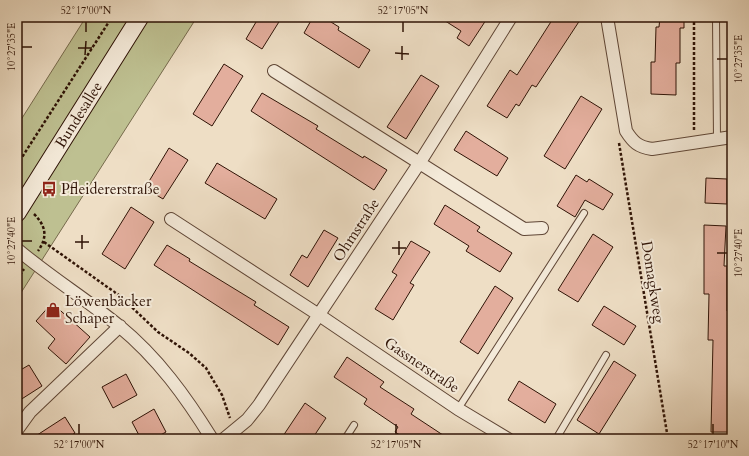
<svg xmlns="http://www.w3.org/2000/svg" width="749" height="456" font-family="Cardo,serif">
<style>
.green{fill:#bec091;stroke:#766a4c}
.building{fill:#e3ae9d;stroke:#2f1306}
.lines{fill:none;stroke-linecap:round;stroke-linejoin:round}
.lane-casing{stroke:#5f4636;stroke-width:8}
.street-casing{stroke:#5f4636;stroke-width:14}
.secondary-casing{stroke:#2f1306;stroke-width:19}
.path{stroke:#2f1306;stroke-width:2.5;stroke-dasharray:3 2;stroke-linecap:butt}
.lane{stroke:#f4ead9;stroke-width:6}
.street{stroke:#f4ead9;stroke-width:12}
.secondary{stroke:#f4ead9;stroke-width:17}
.ticks{fill:none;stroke:#2f1306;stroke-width:1.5}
.labels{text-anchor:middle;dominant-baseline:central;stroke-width:4;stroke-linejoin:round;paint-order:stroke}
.street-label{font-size:15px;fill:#2f1306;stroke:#f4ead9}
.poi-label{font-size:15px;fill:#2f1306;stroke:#f4ead9;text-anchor:start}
.neatline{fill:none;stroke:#2f1306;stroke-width:1.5}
.ticks-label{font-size:10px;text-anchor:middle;fill:#2f1306}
</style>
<rect width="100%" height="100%" fill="#eedec5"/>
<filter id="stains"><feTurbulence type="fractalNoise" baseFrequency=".005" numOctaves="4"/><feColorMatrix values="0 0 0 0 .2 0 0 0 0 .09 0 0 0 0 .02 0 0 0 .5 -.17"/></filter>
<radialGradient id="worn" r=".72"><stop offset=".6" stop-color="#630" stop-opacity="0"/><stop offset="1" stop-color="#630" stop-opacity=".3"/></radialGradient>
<path class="green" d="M86,17H197L17,299V126Z"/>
<path class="building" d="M259,17H282L262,49L246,39Z
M313,17H323L339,27L338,30L370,50L359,68L304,33Z
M439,17H488L469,46L457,38L461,31Z
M554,17H582L536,87L532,85L519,106L516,104L507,118L487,106L510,70L517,75Z
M660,17H684V28H680V63H676V95L651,94V62H655L656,27H659Z
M224,64L243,76L212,126L193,114Z
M421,75L439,86L406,139L387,127Z
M262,93L318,126L316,129L363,158L364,156L387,170L374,190L251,111Z
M581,96L602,109L565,169L544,156Z
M466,131L508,158L497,176L454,150Z
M169,148L188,160L163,199L145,188Z
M217,163L277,199L265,219L205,183Z
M576,175L587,182L589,179L613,194L603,210L585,200L575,217L557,206Z
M706,178L727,179V204L705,203Z
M445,205L480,227L477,231L512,253L500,272L466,251L469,246L434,224Z
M131,207L154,222L125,269L102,254Z
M704,225L726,226L724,266H727V311H732L730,400H732V432H711L713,340H708L709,294H704Z
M324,230L338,238L308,287L290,275L302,255L307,258Z
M593,234L613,247L578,302L558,290Z
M411,241L430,252L410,283L414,285L393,320L375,309L397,275L392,272Z
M167,245L190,259L189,261L256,302L254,305L289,327L278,345L154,265Z
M495,286L513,298L478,354L460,342Z
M52,303L90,337L66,364L48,348L55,339L36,321Z
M604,306L636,326L624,345L592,325Z
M347,357L384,382L380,387L414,409L411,414L449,439H406L395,432L398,427L364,404L367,399L334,377Z
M614,361L636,375L599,434L577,420Z
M29,365L42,386L17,402V372Z
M126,374L137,395L113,408L102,387Z
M519,381L556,404L545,423L508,400Z
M305,403L326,418L312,439H281Z
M154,409L166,432L153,439H141L132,422Z
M65,417L75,433L65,439H31Z"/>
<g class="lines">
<g class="lane-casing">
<path id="lane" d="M716,17L717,139
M458,409L584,213
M345,439L354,425
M556,439L606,355"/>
</g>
<g class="street-casing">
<path id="street" d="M607,17L626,131C633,142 638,147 652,149L732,137
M274,71L524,229L542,228
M171,219L319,315L458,409L508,439
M17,249C50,277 86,299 119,326C158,358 186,397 212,439
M17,430L30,412L120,326
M224,439L247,420L259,405L420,162L511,17"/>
</g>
<g class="secondary-casing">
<g id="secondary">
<path id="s1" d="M17,213L140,17"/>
</g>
</g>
<path class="path" d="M694,17V130
M619,143L668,439
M17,165L112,17
M34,214C46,226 48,237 38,251
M44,242L120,296L158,332L189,353L206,368L222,395L230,418
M17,279L24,269"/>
<use href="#lane" class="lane"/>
<use href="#street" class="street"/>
<use href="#secondary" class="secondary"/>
</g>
<path class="ticks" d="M86,32V22M403,32V22M22,47H32M78,48H92M395,53L409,54M85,55L86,41M717,59H727M402,60V46M22,241H32M75,242H89M392,248H406M82,249V235M717,253H727M399,255V241M79,434V424M396,434V424M713,434V424"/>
<defs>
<g id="bus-bare" transform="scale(1.2)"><path d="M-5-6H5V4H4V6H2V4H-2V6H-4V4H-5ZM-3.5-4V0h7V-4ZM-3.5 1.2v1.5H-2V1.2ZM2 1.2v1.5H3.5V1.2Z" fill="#8f2418" stroke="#f4ead9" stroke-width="2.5" paint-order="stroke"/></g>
<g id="shop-bare" transform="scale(1.2)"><path d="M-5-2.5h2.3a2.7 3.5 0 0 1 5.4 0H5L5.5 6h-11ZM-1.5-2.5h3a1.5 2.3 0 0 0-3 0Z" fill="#8f2418" stroke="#f4ead9" stroke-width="2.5" paint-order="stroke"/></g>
</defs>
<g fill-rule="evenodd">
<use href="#bus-bare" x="49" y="189"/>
<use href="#shop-bare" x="53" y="310"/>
</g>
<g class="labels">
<g class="street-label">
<text stroke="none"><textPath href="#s1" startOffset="116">Bundesallee</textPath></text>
<text transform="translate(356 230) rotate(-57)">Ohmstraße</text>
<text transform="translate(653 282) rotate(81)">Domagkweg</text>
<text transform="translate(422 365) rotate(34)">Gassnerstraße</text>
</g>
<g class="poi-label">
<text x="61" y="189">Pfleidererstraße</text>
<text x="65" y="301">Löwenbäcker<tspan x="65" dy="17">Schaper</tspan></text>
</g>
</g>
<rect width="749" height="456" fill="none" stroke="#eedec5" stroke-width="44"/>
<rect x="22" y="22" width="705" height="412" class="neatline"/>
<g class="ticks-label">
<text x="86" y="14">52°17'00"N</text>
<text x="403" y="14">52°17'05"N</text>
<text transform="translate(11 47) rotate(-90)" y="4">10°27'35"E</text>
<text transform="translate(738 59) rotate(-90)" y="4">10°27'35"E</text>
<text transform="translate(11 241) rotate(-90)" y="4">10°27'40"E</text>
<text transform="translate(738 253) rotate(-90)" y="4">10°27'40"E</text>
<text x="79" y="448">52°17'00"N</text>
<text x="396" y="448">52°17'05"N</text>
<text x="713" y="448">52°17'10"N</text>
</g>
<rect width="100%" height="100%" filter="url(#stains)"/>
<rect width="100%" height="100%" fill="url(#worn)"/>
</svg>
